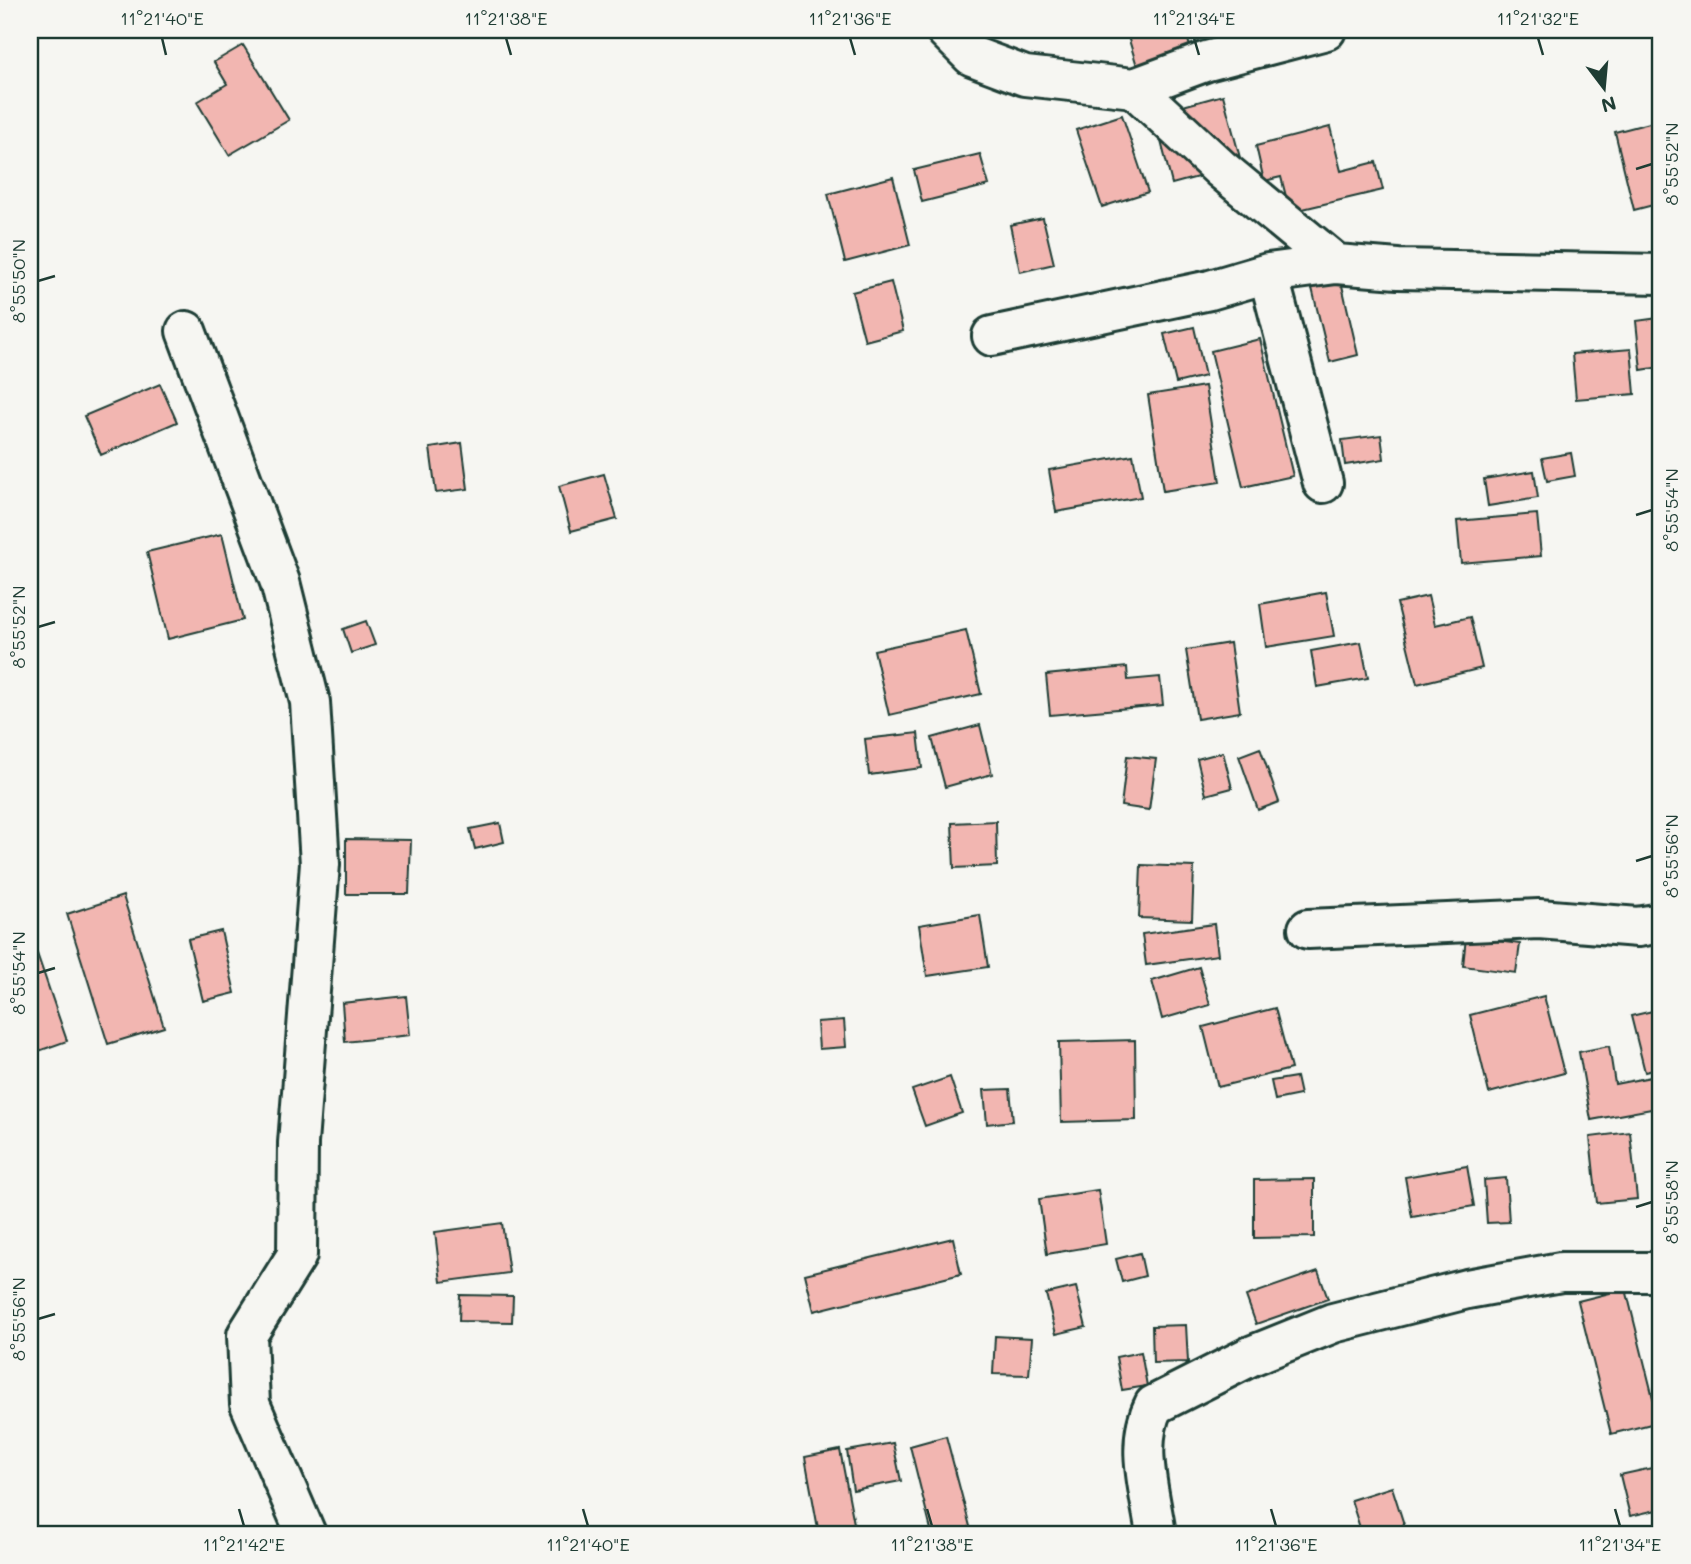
<svg xmlns="http://www.w3.org/2000/svg" width="1691" height="1564" font-family="Mali,sans-serif">
<style>
.building{fill:#f2b6b1;stroke:#1f3d34;stroke-width:2}
.lines{fill:none;stroke-linecap:round;stroke-linejoin:round}
.street-casing{stroke:#1f3d34;stroke-width:44}
.street{stroke:#f6f6f2;stroke-width:38}
.ticks{fill:none;stroke:#1f3d34;stroke-width:2.5}
.neatline{fill:none;stroke:#1f3d34;stroke-width:2.5}
.ticks-label{font-size:18px;text-anchor:middle;fill:#1f3d34}
</style>
<rect width="100%" height="100%" fill="#f6f6f2"/>
<filter id="ink" filterUnits="userSpaceOnUse"><feTurbulence type="fractalNoise" baseFrequency=".0143" numOctaves="2"/><feDisplacementMap in="SourceGraphic" scale="14" xChannelSelector="R" yChannelSelector="G"/><feConvolveMatrix kernelMatrix="1 2 1 2 8 2 1 2 1" color-interpolation-filters="sRGB"/></filter>
<g filter="url(#ink)">
<path class="building" d="M1126,30H1185L1195,63L1141,79Z
M243,45L289,120L229,155L197,102L227,84L214,62Z
M1223,95L1242,165L1172,184L1154,114Z
M1122,115L1148,192L1102,207L1076,130Z
M1661,120V203L1634,210L1615,132Z
M1330,127L1341,171L1376,162L1383,190L1290,212L1281,177L1264,181L1256,146Z
M980,154L989,185L922,202L914,170Z
M893,177L910,245L845,262L828,194Z
M1043,218L1054,264L1020,272L1010,225Z
M1341,281L1358,355L1330,362L1312,288Z
M891,282L903,331L865,341L852,292Z
M1659,318L1661,367L1641,370L1636,321Z
M1194,327L1205,376L1176,383L1164,334Z
M1260,339L1293,476L1243,487L1211,351Z
M1631,349L1635,394L1576,399L1572,354Z
M160,384L177,422L101,455L84,416Z
M1205,386L1220,482L1163,491L1148,395Z
M1381,435L1384,459L1345,465L1342,440Z
M462,443L468,489L436,493L430,448Z
M1571,453L1575,476L1547,481L1542,458Z
M1133,455L1141,497L1056,512L1049,470Z
M1534,471L1538,498L1488,506L1484,479Z
M604,474L617,519L571,531L559,486Z
M1537,514L1541,556L1461,563L1457,521Z
M222,534L243,620L168,639L147,552Z
M1326,592L1334,636L1266,647L1260,604Z
M1428,596L1435,625L1470,617L1482,668L1417,684L1397,603Z
M366,621L375,645L351,653L343,629Z
M966,630L981,694L889,715L874,650Z
M1361,642L1368,678L1317,687L1311,651Z
M1230,643L1240,712L1197,719L1186,650Z
M1127,667L1128,680L1160,677L1163,705L1050,715L1046,675Z
M980,725L992,774L945,787L932,738Z
M918,733L922,768L869,775L865,739Z
M1260,748L1279,802L1258,810L1239,756Z
M1223,752L1232,788L1206,795L1197,759Z
M1127,756L1156,759L1149,810L1121,806Z
M996,821L997,866L954,868L952,823Z
M500,823L504,842L475,849L470,829Z
M346,839L411,840L409,894H346Z
M1141,865L1194,867L1192,920L1139,918Z
M123,896L164,1027L108,1044L67,914Z
M980,915L988,967L927,976L919,925Z
M1214,924L1218,955L1146,965L1142,934Z
M221,931L235,993L203,1001L188,939Z
M31,936L67,1041L30,1054V937Z
M1466,937L1520,944L1516,973L1463,966Z
M1199,967L1210,1005L1162,1019L1152,981Z
M406,996L410,1035L345,1042L342,1003Z
M1544,996L1564,1073L1489,1093L1470,1015Z
M1275,1008L1291,1069L1218,1087L1203,1027Z
M1661,1009V1068L1645,1072L1631,1016Z
M844,1020L846,1047L819,1049L817,1022Z
M1135,1040L1136,1120L1061,1122L1059,1042Z
M1609,1046L1615,1084L1651,1077L1657,1108L1591,1120L1579,1052Z
M950,1077L962,1113L925,1126L912,1090Z
M1296,1077L1300,1095L1275,1100L1271,1081Z
M1010,1089L1013,1121L987,1124L984,1090Z
M1630,1132L1637,1199L1597,1203L1590,1137Z
M1467,1166L1474,1206L1412,1217L1405,1177Z
M1506,1178L1509,1222L1487,1223L1484,1180Z
M1314,1179V1237L1254,1238V1180Z
M1098,1190L1106,1244L1047,1254L1039,1199Z
M502,1223L509,1273L441,1282L435,1232Z
M953,1238L961,1274L814,1311L805,1274Z
M1140,1253L1145,1276L1122,1282L1116,1259Z
M1318,1271L1328,1299L1256,1324L1246,1296Z
M1076,1287L1086,1327L1056,1334L1046,1294Z
M1626,1289L1659,1422L1611,1434L1578,1301Z
M460,1295L513,1296L512,1322L459,1321Z
M1186,1325L1188,1362L1153,1363L1152,1326Z
M995,1336L1032,1338L1029,1375L993,1374Z
M1141,1352L1147,1386L1122,1390L1116,1357Z
M946,1436L972,1534H932L910,1446Z
M893,1443L901,1481L853,1490L847,1451Z
M840,1450L856,1534H819L805,1457Z
M1661,1466V1509L1630,1516L1620,1475Z
M1392,1487L1407,1534H1362L1351,1500Z"/>
<g class="lines">
<g class="street-casing">
<path id="street" d="M946,30L972,56L1025,76L1134,88L1221,169L1336,264
M1134,88L1207,61L1326,30
M1268,273L1323,483
M186,331L280,582L310,702L320,864L298,1143L297,1255L247,1335L250,1404L306,1534
M992,336L1210,290L1268,273L1336,264L1398,269L1661,274
M1308,929L1539,919L1638,927L1661,923
M1156,1534C1150,1492 1134,1444 1154,1405L1251,1356L1333,1323L1467,1289L1561,1272H1661"/>
</g>
<use href="#street" class="street"/>
</g>
</g>
<path class="ticks" d="M162,38L166,55M506,38L511,55M850,38L855,55M1194,38L1199,55M1538,38L1543,55M1636,169L1652,164M38,281L55,276M1636,515L1652,510M38,627L55,622M1636,861L1652,856M38,973L55,968M1636,1207L1652,1202M38,1319L55,1314M239,1509L244,1526M583,1509L588,1526M927,1509L932,1526M1271,1509L1276,1526M1615,1509L1620,1526"/>
<rect width="1691" height="1564" fill="none" stroke="#f6f6f2" stroke-width="77"/>
<g transform="translate(1604 88) rotate(164)" stroke="#f6f6f2" stroke-width="5" paint-order="stroke">
<path d="M0-5L12 26L0 18L-12 26Z" fill="#1f3d34"/>
<text y="-10" font-size="19" font-weight="bold" text-anchor="middle" fill="#1f3d34">N</text>
</g>
<rect x="38" y="38" width="1614" height="1488" class="neatline"/>
<g class="ticks-label">
<text x="162" y="25">11°21'40"E</text>
<text x="506" y="25">11°21'38"E</text>
<text x="850" y="25">11°21'36"E</text>
<text x="1194" y="25">11°21'34"E</text>
<text x="1538" y="25">11°21'32"E</text>
<text transform="translate(1672 164) rotate(-90)" y="6">8°55'52"N</text>
<text transform="translate(19 281) rotate(-90)" y="6">8°55'50"N</text>
<text transform="translate(1672 510) rotate(-90)" y="6">8°55'54"N</text>
<text transform="translate(19 627) rotate(-90)" y="6">8°55'52"N</text>
<text transform="translate(1672 856) rotate(-90)" y="6">8°55'56"N</text>
<text transform="translate(19 973) rotate(-90)" y="6">8°55'54"N</text>
<text transform="translate(1672 1202) rotate(-90)" y="6">8°55'58"N</text>
<text transform="translate(19 1319) rotate(-90)" y="6">8°55'56"N</text>
<text x="244" y="1551">11°21'42"E</text>
<text x="588" y="1551">11°21'40"E</text>
<text x="932" y="1551">11°21'38"E</text>
<text x="1276" y="1551">11°21'36"E</text>
<text x="1620" y="1551">11°21'34"E</text>
</g>
</svg>
